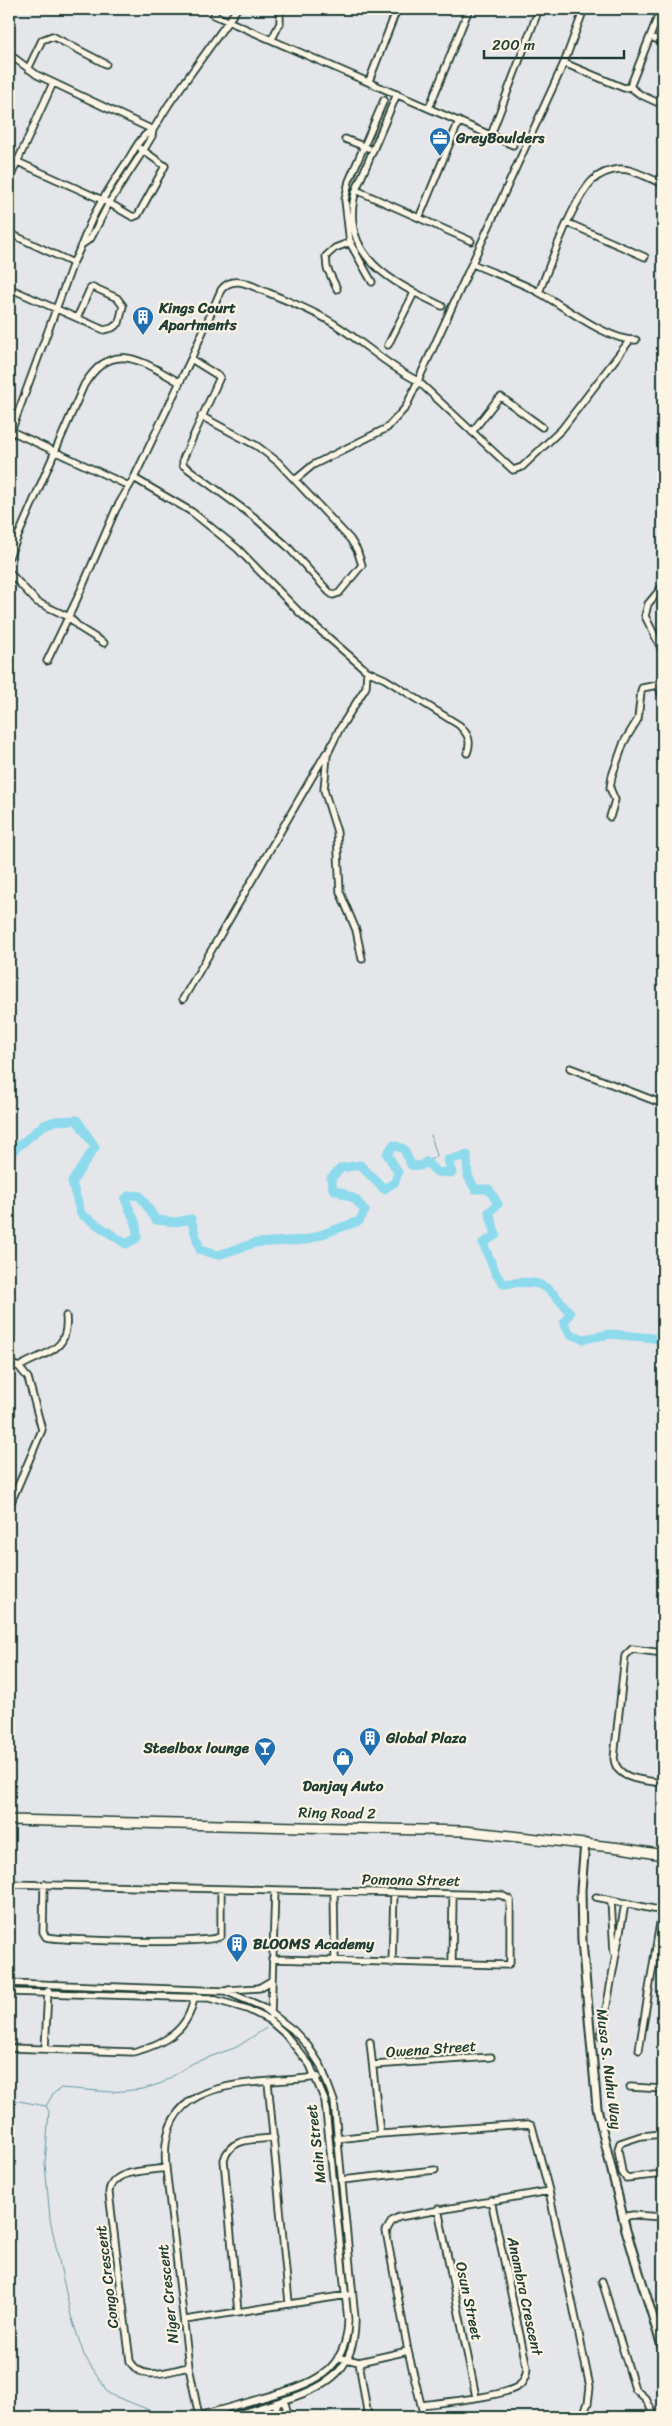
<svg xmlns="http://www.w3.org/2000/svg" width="672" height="2426" font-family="Sriracha,sans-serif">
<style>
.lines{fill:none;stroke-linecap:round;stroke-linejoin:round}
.stream{stroke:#619ba3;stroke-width:1}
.river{stroke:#8ddaed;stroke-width:9}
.minor-casing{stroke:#1f3d34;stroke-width:9}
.tertiary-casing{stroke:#1f3d34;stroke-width:11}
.primary-casing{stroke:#1f3d34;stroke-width:12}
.minor{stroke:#fcf5e5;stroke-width:5.5}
.tertiary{stroke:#fcf5e5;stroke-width:7}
.primary{stroke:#fcf5e5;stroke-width:9}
.labels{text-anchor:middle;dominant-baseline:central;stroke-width:4.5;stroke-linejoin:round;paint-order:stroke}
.poi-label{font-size:15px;font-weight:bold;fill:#1f3d34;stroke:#fcf5e5;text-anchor:start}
.street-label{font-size:15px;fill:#1f3d34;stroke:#fcf5e5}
</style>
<rect width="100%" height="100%" fill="#e5e6e9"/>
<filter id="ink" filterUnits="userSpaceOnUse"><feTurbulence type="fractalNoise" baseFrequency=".02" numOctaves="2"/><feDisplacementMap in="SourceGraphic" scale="10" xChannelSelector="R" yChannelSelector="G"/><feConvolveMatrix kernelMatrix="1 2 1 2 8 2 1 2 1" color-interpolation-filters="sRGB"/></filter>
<g filter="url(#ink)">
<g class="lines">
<path class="stream" d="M426,1162L437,1156L431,1135
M9,2099L45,2106
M46,2106L49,2111L45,2164L50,2219L71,2316L84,2355L109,2394L152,2411L157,2417
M46,2106L53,2094L61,2088L112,2092L143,2089L162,2083L193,2063L237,2047L266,2028"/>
<path class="river" d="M9,1154L44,1125L55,1121L77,1120L95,1147L72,1182L81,1214L126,1244L137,1238L136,1224L125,1199L130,1195L140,1196L156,1220L176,1222L191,1219L200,1250L218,1255L255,1243L306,1240L359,1221L365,1211L355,1199L333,1189L331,1178L341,1168L360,1165L384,1189L395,1182L398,1172L387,1154L393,1145L404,1149L411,1165L420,1166L426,1162L437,1172L452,1173L448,1160L467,1155L468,1176L475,1189H489L498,1204L489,1212L496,1235L483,1243L496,1274L504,1284C541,1279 547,1284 570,1313L564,1323L570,1334L584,1339L610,1334L663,1339"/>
<g class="minor-casing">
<path id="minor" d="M216,9L214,15L513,145
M651,37L663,42
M272,39L280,23V9
M9,54L37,75L153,130
M564,63L624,88L630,87L661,9
M28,69L42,40L52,36L106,64
M369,81L397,9
M630,87L641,95L663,105
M397,94L356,190C337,256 393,283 442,306
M429,108L469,9
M491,135L539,9
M345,139L368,148
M9,158L109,203L133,217L138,215L165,166L141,149
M9,180L53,83
M356,190L471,241
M419,218L459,121
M568,223L645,257
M9,233L73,263
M84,243L91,238L109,203L143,151L152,136L153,130L169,104L237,9
M473,264C495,274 519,281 540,293C564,306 610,342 636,340
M372,282L350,243L345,200L349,181L384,100
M9,288L104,330L112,328L119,323L123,306L117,298L93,287L90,289L77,318
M337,289L327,268L326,256L335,248L351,242
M539,292C551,263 571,203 592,181C599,174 609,170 620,169C634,169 650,179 663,184
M388,345L414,293
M191,359L220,377L183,459V465L254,517L287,546L329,592L333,595L339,593L362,565L357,550L350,539L278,462L257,446L201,416
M11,431L129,486
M472,432L497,400L501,397L542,427
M9,437L73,263C82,247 85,233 93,217C103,197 116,178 128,160C135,149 141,135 153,130
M134,478L192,512L238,549L300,613L367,671L385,679L459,725C468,734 472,741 467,753
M295,480L313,465L387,428L406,407L564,63L584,9
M9,557L84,385C113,337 144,363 179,382
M9,572L37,602L69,617L80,628L104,643
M663,586L648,604L645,616L663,652
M47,661L77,599L116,509L134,478L191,359L221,290C234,273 253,287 269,293C292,303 315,311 336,325C364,343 389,367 418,381L513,470L522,467L562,429L630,340
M658,685L663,697
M610,817L615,800L610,788L612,776L624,742L638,719L641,691L642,688L658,685L663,676
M362,959L356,930L340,892L337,832L324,790L327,755L339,730L366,687L367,671
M183,999L326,753
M570,1068L663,1104
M9,1363L19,1367L28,1378L42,1430L9,1507
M19,1367C43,1352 70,1353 66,1316
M663,1653L632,1649L625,1656L614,1758C616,1781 646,1780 663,1783
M9,1884L501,1895L510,1900V1963L507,1965L272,1959
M44,1884L43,1932L46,1937C66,1941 212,1945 221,1936V1889
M334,1891L335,1961
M596,1897L663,1911
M611,1901L614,1952
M392,1963L394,1893
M452,1964L453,1894
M9,1983L225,1991L263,2007L293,2030L308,2046L321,2066L334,2101L355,2318C356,2369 330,2386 285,2400C266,2406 246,2412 226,2417
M228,1990L259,1988L271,1981
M9,1992L209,1998L247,2009L269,2020L284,2033L310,2065L325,2101L348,2320C347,2376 307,2385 262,2398C239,2405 217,2411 194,2417
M271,2015L275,1890
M601,2037L625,1904
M370,2042L380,2134
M9,2048L133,2052C164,2044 189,2031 194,1997
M45,2049L48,1991
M639,2050L662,1911
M373,2065L491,2057
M268,2082L289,2303
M630,2087L663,2089
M663,2134L641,2136L620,2143L618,2149L622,2172L626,2178L663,2174
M337,2139L380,2134L528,2124L532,2126L549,2191L590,2387L588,2403L582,2417
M166,2168C149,2171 110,2169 109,2193L130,2361C142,2383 168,2371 189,2367
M342,2180L435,2170
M438,2209L476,2397
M623,2217L633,2215L663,2217
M602,2281L635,2389L646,2399L655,2417
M238,2312L224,2160C230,2137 254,2140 274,2138
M185,2320L348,2295
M338,2357L359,2362L408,2351
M359,2362L368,2417
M279,2402L276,2406L278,2413L283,2416L287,2411L285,2403L279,2402
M421,2405C441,2402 506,2397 520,2385C525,2380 526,2375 527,2368L491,2200
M584,2413L593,2417
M199,2417L189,2367L166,2168C156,2072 253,2086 318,2077
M424,2417L408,2351L386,2231L392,2221L399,2217L549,2191"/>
</g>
<g class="tertiary-casing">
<path id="tertiary" d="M585,1843L581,1890L582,1941L597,2108L626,2230L663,2350"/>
</g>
<g class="primary-casing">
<path id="primary" d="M9,1820L464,1831L621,1848L663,1855"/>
</g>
<use href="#minor" class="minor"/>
<use href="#tertiary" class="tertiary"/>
<use href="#primary" class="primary"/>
</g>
</g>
<defs>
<g id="office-pin" transform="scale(1.125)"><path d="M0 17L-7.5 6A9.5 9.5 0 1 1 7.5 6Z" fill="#1f6fb2" stroke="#fcf5e5"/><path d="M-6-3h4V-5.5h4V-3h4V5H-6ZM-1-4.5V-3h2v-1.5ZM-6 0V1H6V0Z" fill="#fff"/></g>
<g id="building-pin" transform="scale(1.125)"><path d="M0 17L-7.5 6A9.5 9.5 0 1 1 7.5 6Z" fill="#1f6fb2" stroke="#fcf5e5"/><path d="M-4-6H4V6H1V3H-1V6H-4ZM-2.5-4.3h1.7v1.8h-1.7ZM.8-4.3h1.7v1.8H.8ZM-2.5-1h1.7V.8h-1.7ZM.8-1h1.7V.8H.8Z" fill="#fff"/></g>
<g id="bar-pin" transform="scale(1.125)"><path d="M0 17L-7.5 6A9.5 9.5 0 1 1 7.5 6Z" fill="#1f6fb2" stroke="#fcf5e5"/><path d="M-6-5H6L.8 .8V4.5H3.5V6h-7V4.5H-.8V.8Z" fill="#fff"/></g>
<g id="shop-pin" transform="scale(1.125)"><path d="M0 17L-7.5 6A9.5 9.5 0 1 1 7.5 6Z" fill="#1f6fb2" stroke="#fcf5e5"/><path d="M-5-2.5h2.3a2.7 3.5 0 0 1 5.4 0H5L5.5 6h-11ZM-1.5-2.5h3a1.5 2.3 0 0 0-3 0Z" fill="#fff"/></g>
</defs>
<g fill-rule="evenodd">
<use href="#office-pin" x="440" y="138"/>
<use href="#building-pin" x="143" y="317"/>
<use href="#building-pin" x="370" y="1738"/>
<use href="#bar-pin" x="265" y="1748"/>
<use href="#shop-pin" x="343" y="1758"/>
<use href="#building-pin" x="237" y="1944"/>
</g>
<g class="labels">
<g class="poi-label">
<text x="456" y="138">GreyBoulders</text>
<text x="159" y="308">Kings Court<tspan x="159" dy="17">Apartments</tspan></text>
<text x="386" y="1738">Global Plaza</text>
<text x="249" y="1748" text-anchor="end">Steelbox lounge</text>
<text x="343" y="1786" text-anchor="middle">Danjay Auto</text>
<text x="253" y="1944">BLOOMS Academy</text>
</g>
<g class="street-label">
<text transform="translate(337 1813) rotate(1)">Ring Road 2</text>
<text transform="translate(411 1880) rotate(1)">Pomona Street</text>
<text transform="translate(431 2049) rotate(-4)">Owena Street</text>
<text transform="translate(609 2069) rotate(83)">Musa S. Nuhu Way</text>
<text transform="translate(316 2144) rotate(-97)">Main Street</text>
<text transform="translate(107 2277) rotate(-97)">Congo Crescent</text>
<text transform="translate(168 2294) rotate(-96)">Niger Crescent</text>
<text transform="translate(525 2296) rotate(78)">Anambra Crescent</text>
<text transform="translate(469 2301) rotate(78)">Osun Street</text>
</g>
</g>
<rect width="672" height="2426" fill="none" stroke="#fcf5e5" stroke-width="30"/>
<rect x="15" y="15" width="642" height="2396" fill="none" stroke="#1f3d34" stroke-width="2" filter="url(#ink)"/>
<path d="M484 50v8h140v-8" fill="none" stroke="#1f3d34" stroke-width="2.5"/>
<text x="492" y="50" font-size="15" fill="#1f3d34" stroke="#fcf5e5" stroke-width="4" paint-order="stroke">200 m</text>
</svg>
